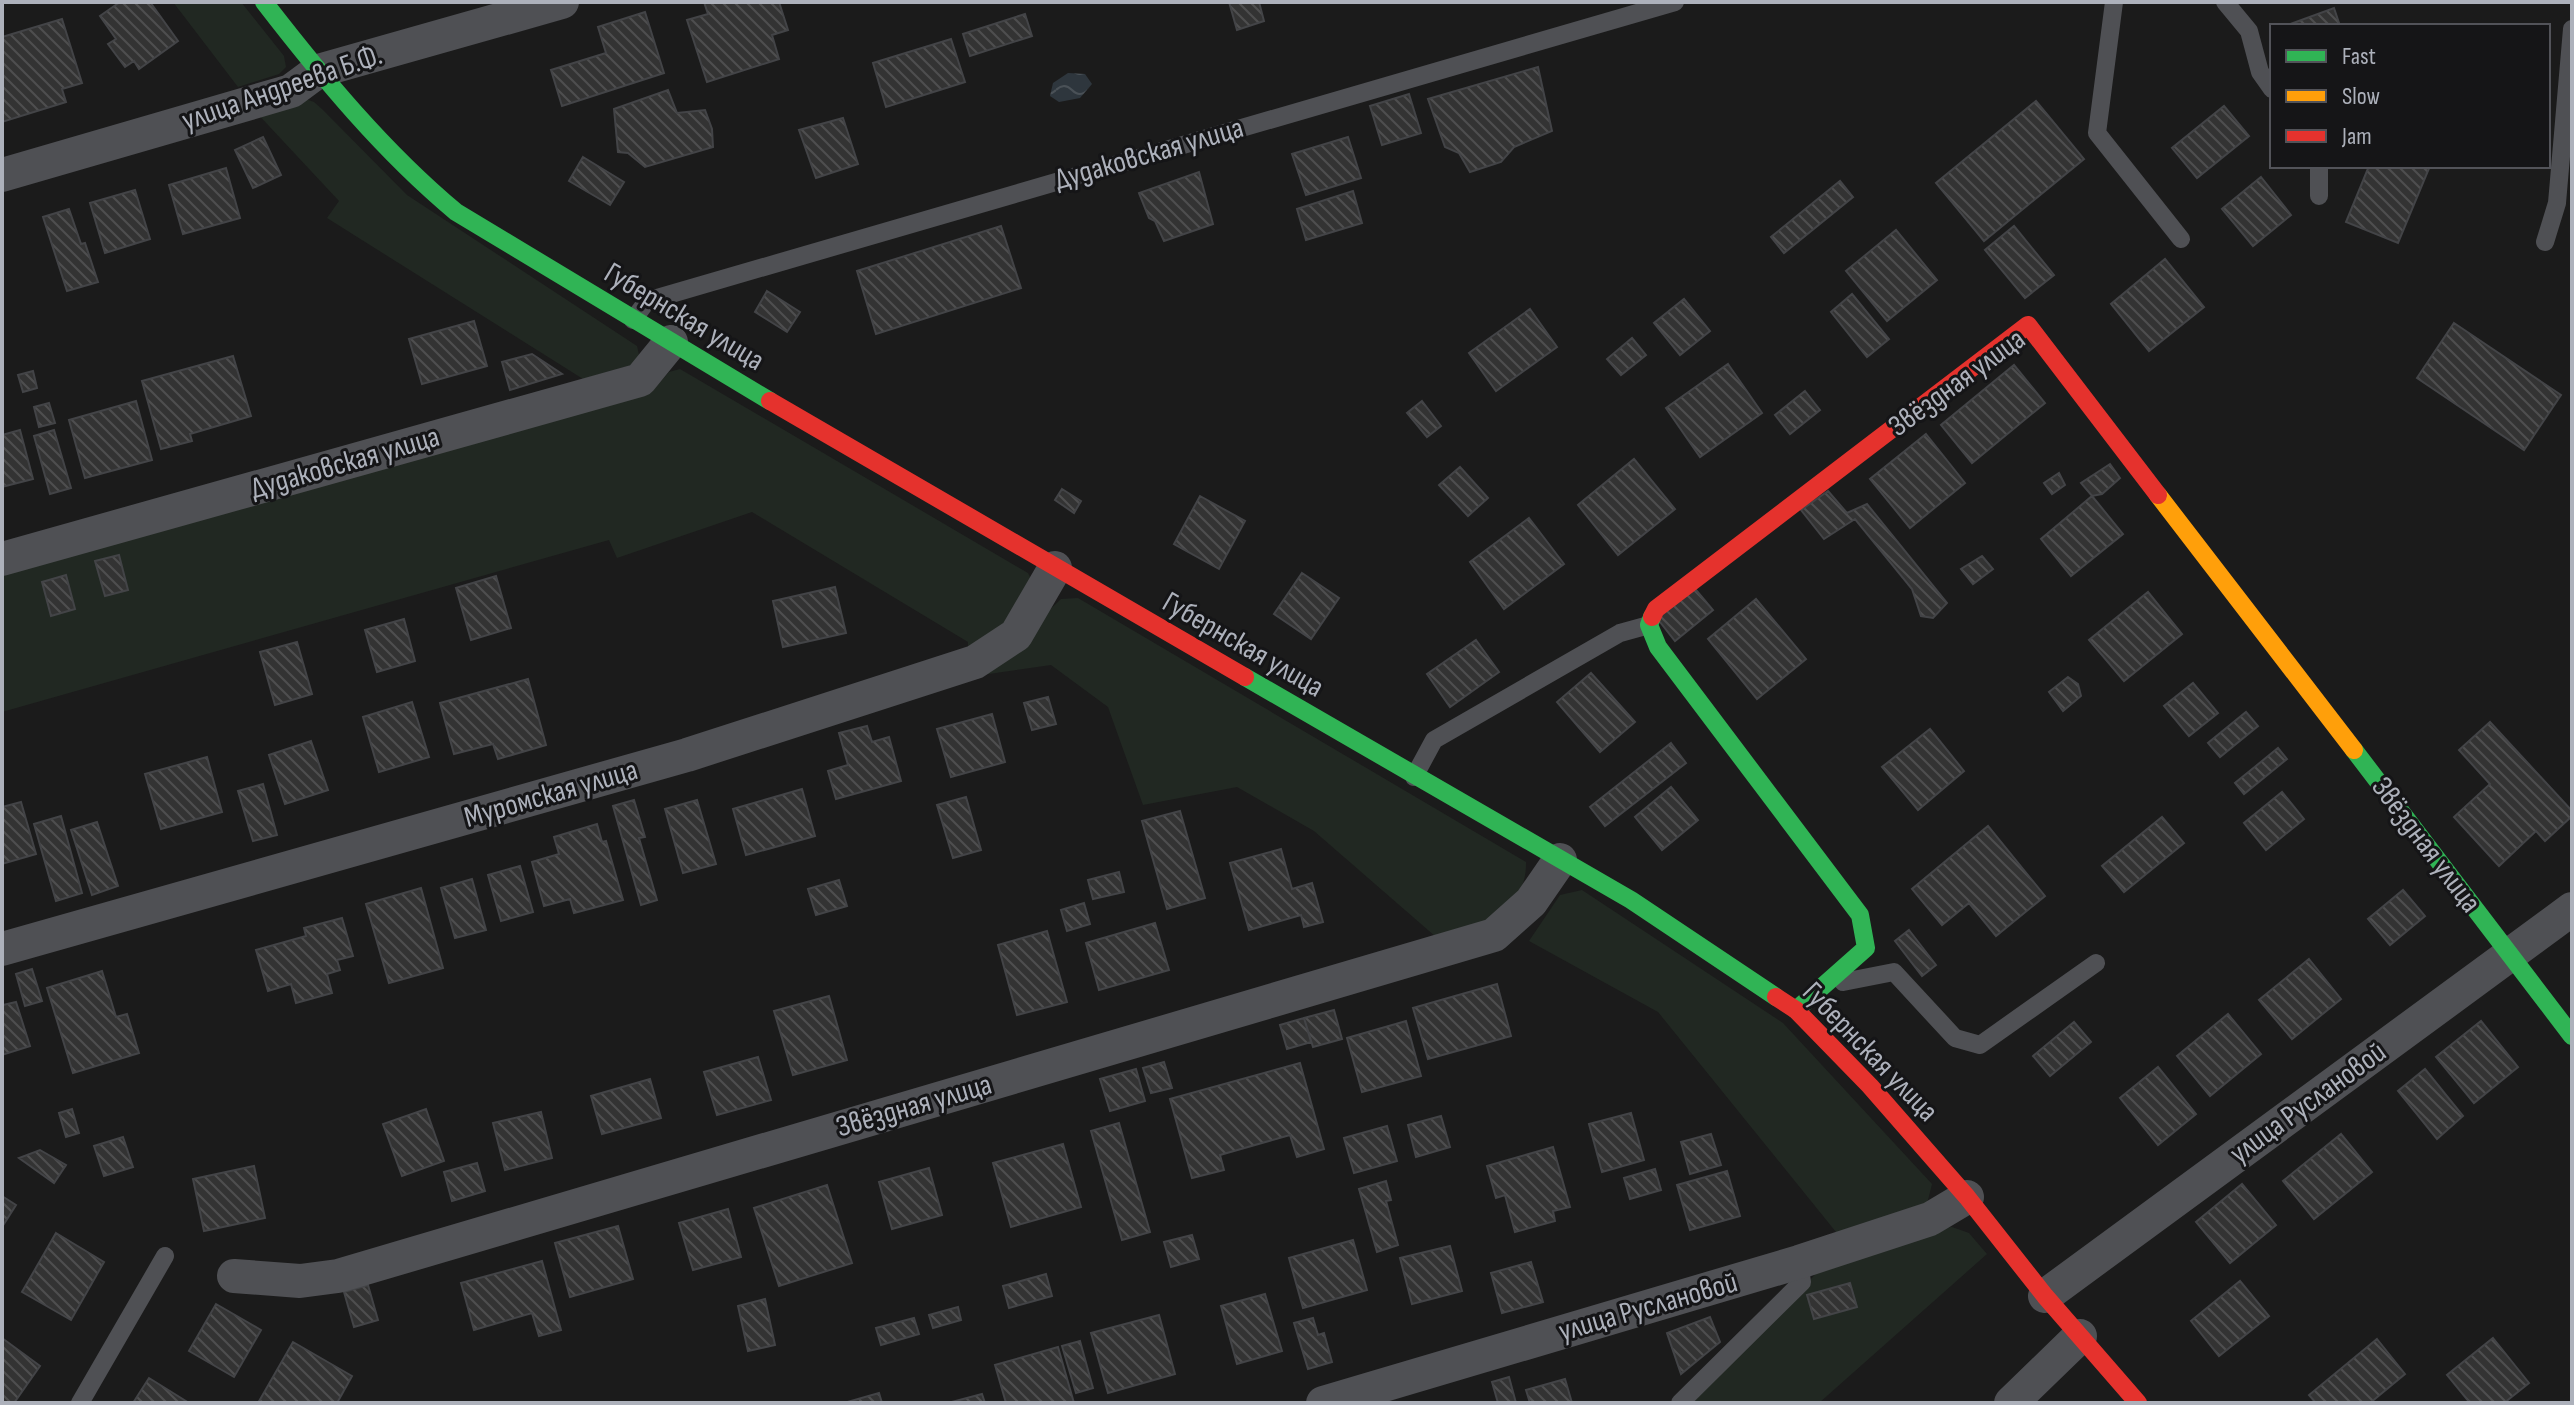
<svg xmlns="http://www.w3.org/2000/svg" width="2574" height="1405" font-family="'Sofia Sans Condensed',sans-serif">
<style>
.green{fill:#212822}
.water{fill:url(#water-waves)}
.building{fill:url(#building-back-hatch);stroke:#434447;stroke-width:2}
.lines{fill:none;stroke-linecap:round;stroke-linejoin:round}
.lane{stroke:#4f5054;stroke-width:18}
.street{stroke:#4f5054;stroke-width:34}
.fast{stroke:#30b455;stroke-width:18}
.slow{stroke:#ff9f0a;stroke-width:18}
.jam{stroke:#e5322d;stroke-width:18}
.labels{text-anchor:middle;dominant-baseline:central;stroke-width:6;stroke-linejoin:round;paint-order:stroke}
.street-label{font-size:30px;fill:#adb1bb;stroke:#151517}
</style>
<defs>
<pattern id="water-waves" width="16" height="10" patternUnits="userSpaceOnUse" patternTransform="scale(2)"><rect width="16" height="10" fill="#2e363d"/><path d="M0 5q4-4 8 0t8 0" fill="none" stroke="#4a5157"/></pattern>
<pattern id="building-back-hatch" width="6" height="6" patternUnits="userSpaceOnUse" patternTransform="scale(2)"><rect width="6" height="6" fill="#333"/><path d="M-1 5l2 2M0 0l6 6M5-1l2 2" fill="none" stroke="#4e4e4f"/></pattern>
</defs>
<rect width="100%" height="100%" fill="#1b1b1b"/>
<path class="green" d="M173,2H241L284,56L286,67L279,74L238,87Z
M303,98L314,102L322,109L407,195L637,346L639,355L635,364L583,379L327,218L339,201L255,111Z
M680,369L1028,573L1032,581L1006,627L968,652V642L752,512L617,558L609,540L2,712V574L661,381L669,372Z
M1078,598L1526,862C1527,914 1477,925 1436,937L1314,831L1237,787L1143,805L1108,707L1051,665L982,675L1061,599Z
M1582,890L1783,1023L1932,1184L1928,1200L1919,1214L1840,1237L1658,1012L1529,941L1560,895Z
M1952,1227L1969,1233L1987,1254L1819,1403H1692L1769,1326L1819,1270L1938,1228Z"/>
<path class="water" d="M1068,73L1085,74L1092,84L1080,98L1059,102L1050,96L1053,83Z"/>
<path class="building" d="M120,2H150L178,41L139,69L134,61L125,67L108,44L116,39L100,16Z
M704,2H779L788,30L772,35L779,59L707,82L687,20L708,14Z
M1229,2H1259L1264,21L1237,30Z
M2334,8L2340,26H2285Z
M645,12L664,73L562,106L551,70L606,53L598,27Z
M1025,14L1032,36L970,56L963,34Z
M62,19L82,83L62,89L66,102L2,122V37Z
M951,39L965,82L886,107L873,63Z
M1538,67L1552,131L1514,147L1501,162L1470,172L1459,153L1445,147L1428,99Z
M668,90L677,113L705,110L712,129L713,147L645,167L628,153L618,152L614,109Z
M1409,94L1421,133L1382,145L1370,106Z
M2036,101L2084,159L1984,241L1936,183Z
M2224,106L2249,136L2197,178L2172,148Z
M843,118L858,164L816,178L799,130Z
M263,137L281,175L253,188L235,150Z
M1348,137L1361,178L1306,195L1292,154Z
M583,157L624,182L610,205L569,181Z
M2369,166H2430L2398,243L2346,222Z
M226,168L240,218L183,234L169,185Z
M1199,172L1213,224L1164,241L1155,221L1149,218L1139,193Z
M2261,177L2291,215L2253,246L2222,209Z
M1840,181L1853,197L1784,253L1771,237Z
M135,190L150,239L105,253L90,203Z
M1353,191L1362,223L1306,240L1297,209Z
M69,209L81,244L85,243L98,282L67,291L43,217Z
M1001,226L1021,288L876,334L857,271Z
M2014,226L2054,275L2025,298L1985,250Z
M1896,230L1937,280L1887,321L1846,271Z
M2165,259L2204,307L2149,351L2111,304Z
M767,291L800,312L787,332L755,312Z
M1852,294L1889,339L1867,357L1831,312Z
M1684,299L1710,331L1680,355L1654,323Z
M1530,309L1557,347L1496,391L1469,353Z
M474,321L487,366L422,384L409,339Z
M2454,323L2561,395L2524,450L2417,378Z
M1632,338L1646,355L1621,375L1607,359Z
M532,354L562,374L510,390L502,362Z
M233,356L251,416L190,434L192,441L161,449L142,381Z
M1728,364L1762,413L1700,457L1666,408Z
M2014,365L2045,403L1972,463L1941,425Z
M33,371L37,388L23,392L18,375Z
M1805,391L1820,410L1790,434L1775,415Z
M136,401L152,460L85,478L69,420Z
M1422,401L1441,426L1427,437L1407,413Z
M49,403L55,423L39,427L34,407Z
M20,430L33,479L2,487V435Z
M54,430L71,488L50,494L34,436Z
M1926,434L1965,483L1910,528L1870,479Z
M1634,459L1675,509L1618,555L1578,505Z
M2110,464L2120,478L2102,494L2092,496L2081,483Z
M1460,467L1488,498L1468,516L1439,485Z
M2059,473L2065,485L2052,494L2044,483Z
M1062,489L1081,501L1074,513L1055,500Z
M1828,491L1847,513L1867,504L1947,603L1933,618L1921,616L1912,589L1855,519L1824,539L1801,510Z
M1200,496L1245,521L1219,569L1174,544Z
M2092,496L2123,534L2071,576L2041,539Z
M1529,518L1564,564L1504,609L1470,562Z
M119,555L128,590L105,596L95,561Z
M1982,556L1993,569L1973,584L1961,569Z
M1302,573L1339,598L1311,639L1274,614Z
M66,575L75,609L51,616L42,582Z
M496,576L511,628L471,640L456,588Z
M1686,578L1713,610L1675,641L1649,608Z
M835,587L846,633L783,647L773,601Z
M2148,592L2182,634L2124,681L2089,640Z
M1756,599L1806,659L1757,699L1708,639Z
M404,619L415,661L377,672L365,630Z
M1476,640L1499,672L1450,707L1427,674Z
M297,642L312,694L275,705L260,652Z
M1591,673L1635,722L1600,752L1557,702Z
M2068,677L2078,684L2081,696L2063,711L2049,692Z
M528,679L546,745L498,759L493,744L454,754L440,703Z
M2193,683L2218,713L2189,736L2164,706Z
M1048,697L1056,724L1032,730L1024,703Z
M412,702L429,757L379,772L363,717Z
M2246,712L2258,726L2220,757L2208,743Z
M992,714L1005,762L951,777L937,729Z
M2490,722L2572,811V816L2545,841L2536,831L2499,866L2454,817L2490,784L2459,750Z
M867,726L872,742L889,737L901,781L836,799L828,771L848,765L839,733Z
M1930,729L1964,771L1918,810L1882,767Z
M311,741L328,790L285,804L269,755Z
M1671,743L1686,763L1605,826L1590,807Z
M2278,748L2287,759L2244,794L2235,783Z
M207,757L222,812L161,829L145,774Z
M263,784L277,835L253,841L238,791Z
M1671,787L1698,820L1662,850L1635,817Z
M802,789L815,836L746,855L733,809Z
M2282,792L2304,819L2266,850L2244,823Z
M966,797L981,850L953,858L937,805Z
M634,800L645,837L639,838L657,900L641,905L613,806Z
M697,800L716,864L683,873L665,809Z
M21,802L36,854L2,864V807Z
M1180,811L1205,898L1167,909L1142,821Z
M61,816L82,893L56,901L34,824Z
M2162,817L2184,843L2124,892L2102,866Z
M97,822L118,886L92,895L71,830Z
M597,824L602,842L606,841L623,900L574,913L570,899L544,906L532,862L559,854L554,837Z
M1988,826L2045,896L1996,936L1969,903L1942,925L1912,889Z
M1281,849L1292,889L1312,883L1323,922L1304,927L1301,915L1249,930L1230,863Z
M520,866L533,912L501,921L488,875Z
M1119,872L1124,892L1093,899L1088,880Z
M472,879L486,930L455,938L441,888Z
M839,880L847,906L816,915L808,889Z
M421,888L443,968L389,983L366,904Z
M2403,890L2425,916L2390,945L2368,919Z
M1084,903L1090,924L1067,931L1061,910Z
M342,918L353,956L337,960L340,970L327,974L332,993L296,1003L291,984L268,991L256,950L306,936L304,928Z
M1155,923L1169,970L1099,990L1086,943Z
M1909,930L1936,965L1922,976L1895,941Z
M1047,931L1067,1002L1017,1015L998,945Z
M2309,959L2341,999L2292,1039L2259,1000Z
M32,969L42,1001L25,1006L16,974Z
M102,971L116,1017L127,1014L139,1053L73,1073L47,988Z
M1497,984L1511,1036L1428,1059L1413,1008Z
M829,996L847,1060L793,1075L774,1011Z
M2,1001L3,1005L16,1002L30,1046L2,1055Z
M1334,1010L1342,1039L1313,1047L1304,1018Z
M2228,1014L2261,1054L2210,1096L2177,1056Z
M1304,1018L1311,1042L1287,1049L1280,1025Z
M1406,1021L1421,1076L1362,1092L1347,1038Z
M2481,1021L2518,1067L2474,1103L2436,1057Z
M2074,1022L2091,1042L2050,1076L2033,1056Z
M758,1057L771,1100L717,1115L704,1072Z
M1164,1062L1172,1088L1151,1093L1143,1068Z
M1300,1063L1324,1149L1297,1157L1290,1135L1220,1155L1224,1170L1192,1178L1170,1099Z
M2158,1067L2196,1114L2158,1145L2120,1098Z
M1136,1069L1145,1101L1110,1111L1100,1079Z
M2425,1069L2463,1116L2437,1139L2398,1091Z
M650,1079L661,1118L602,1134L591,1096Z
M72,1109L79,1133L66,1137L59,1113Z
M426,1109L444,1161L402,1176L383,1124Z
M541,1112L552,1158L505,1170L493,1123Z
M1631,1113L1644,1160L1602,1172L1589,1124Z
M1441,1116L1450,1147L1416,1157L1408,1125Z
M1119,1123L1150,1232L1122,1240L1091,1131Z
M1387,1126L1397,1161L1354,1173L1344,1138Z
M1711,1134L1721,1165L1690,1174L1681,1142Z
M2341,1134L2372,1172L2314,1219L2283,1181Z
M123,1137L133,1167L104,1176L94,1146Z
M1063,1144L1081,1207L1011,1227L993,1163Z
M1553,1147L1570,1207L1553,1211L1555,1221L1515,1232L1505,1195L1496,1198L1487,1166Z
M40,1150L66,1165L54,1183L19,1158Z
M477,1163L485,1191L452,1201L444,1172Z
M254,1166L265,1218L204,1231L193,1179Z
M929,1168L942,1215L892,1229L879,1182Z
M1655,1169L1661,1190L1630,1199L1624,1178Z
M1727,1171L1740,1216L1690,1230L1677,1185Z
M1386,1181L1391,1200L1386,1201L1398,1245L1377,1252L1359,1189Z
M2242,1184L2276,1225L2230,1263L2196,1222Z
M827,1185L852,1263L779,1286L754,1208Z
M2,1196L16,1205L2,1227Z
M728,1209L741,1257L693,1270L679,1223Z
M618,1226L633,1279L570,1297L555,1243Z
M56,1233L104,1262L71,1320L22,1292Z
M1192,1235L1199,1259L1171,1267L1164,1242Z
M1353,1240L1367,1290L1303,1308L1289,1258Z
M1450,1246L1462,1291L1412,1304L1400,1258Z
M542,1261L561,1330L539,1336L532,1313L474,1330L461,1283Z
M1531,1262L1543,1302L1502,1313L1491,1273Z
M1046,1274L1052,1296L1009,1308L1003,1286Z
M2240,1281L2269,1316L2219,1356L2191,1321Z
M1850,1283L1857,1307L1814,1319L1807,1295Z
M368,1285L378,1320L354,1327L344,1292Z
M1265,1294L1282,1351L1237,1364L1221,1306Z
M765,1299L775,1345L748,1351L738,1306Z
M216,1304L261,1330L234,1377L189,1351Z
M958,1307L961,1320L933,1328L929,1315Z
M1159,1315L1175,1374L1108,1393L1091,1333Z
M1710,1317L1720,1342L1681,1374L1667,1333Z
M914,1318L919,1334L881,1345L876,1328Z
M1313,1318L1318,1335L1324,1333L1332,1362L1308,1369L1294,1323Z
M2,1338L40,1366L14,1403H2Z
M2493,1338L2529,1383L2504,1403H2470L2447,1375Z
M2377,1339L2405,1374L2370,1403H2316L2309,1395Z
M1080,1341L1093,1388L1076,1393L1062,1346Z
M293,1342L352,1376L337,1403H258Z
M1058,1347L1074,1403H1006L995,1365Z
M1509,1377L1516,1403H1498L1492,1382Z
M149,1378L189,1403H133Z
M1565,1379L1572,1403H1530L1526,1390Z
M879,1393L882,1403H844Z
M982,1394L985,1403H948Z"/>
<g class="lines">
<path class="lane" d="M2114,2L2097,133L2181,239
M2225,2L2249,31L2260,72L2272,89
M2319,196V166
M2545,242L2557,203L2572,29
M633,320L647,301L1675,2
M1414,777L1434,740L1620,633L1649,625
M1843,982L1894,972L1955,1038L1980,1045L2096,963
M80,1403L165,1256
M1680,1403L1802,1282L1799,1262"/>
<path class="street" d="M2,175L291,91L318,71L562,2
M2,559L640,380L671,342
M2,949L687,755L975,662L1016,635L1055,568
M234,1276L300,1281L338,1276L1494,935L1531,902L1560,860
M2045,1296L2572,909
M1323,1403L1799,1262L1930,1219L1967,1197
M2011,1403L2080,1336"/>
<path class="fast" d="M264,2C322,77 383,151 456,212L770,401
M1652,617L1649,625L1658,647L1860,915L1866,948L1796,1010
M1245,677L1631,900L1776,997
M2354,750L2572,1036"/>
<path class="slow" d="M2158,495L2354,750"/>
<path class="jam" d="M770,401L1245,677
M1652,617L1656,609L2028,325L2158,495
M1776,997L1796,1010L1870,1086L1967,1197L2045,1296L2138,1403"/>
</g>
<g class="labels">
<g class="street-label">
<text transform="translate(282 88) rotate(-19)">улица Андреева Б.Ф.</text>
<text transform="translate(1149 154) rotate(-16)">Дудаковская улица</text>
<text transform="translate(684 317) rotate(31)">Губернская улица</text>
<text transform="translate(1957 383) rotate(-36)">Звёздная улица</text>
<text transform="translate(345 463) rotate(-16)">Дудаковская улица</text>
<text transform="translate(1243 645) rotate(30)">Губернская улица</text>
<text transform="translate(551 794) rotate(-16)">Муромская улица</text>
<text transform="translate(2426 845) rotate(53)">Звёздная улица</text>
<text transform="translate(1870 1052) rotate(46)">Губернская улица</text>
<text transform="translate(2308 1103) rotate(-36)">улица Руслановой</text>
<text transform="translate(914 1106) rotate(-16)">Звёздная улица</text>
<text transform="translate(1648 1307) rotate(-16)">улица Руслановой</text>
</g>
</g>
<rect width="2574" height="1405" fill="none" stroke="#adb1bb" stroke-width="8"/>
<rect x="2270" y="24" width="280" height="144" fill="#151517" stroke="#525359" stroke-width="2"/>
<rect x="2286" y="50" width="40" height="12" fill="#30b455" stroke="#525359" stroke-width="2"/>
<text x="2342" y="64" font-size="24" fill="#adb1bb">Fast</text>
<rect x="2286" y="90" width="40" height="12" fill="#ff9f0a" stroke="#525359" stroke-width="2"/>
<text x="2342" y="104" font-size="24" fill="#adb1bb">Slow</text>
<rect x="2286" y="130" width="40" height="12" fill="#e5322d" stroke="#525359" stroke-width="2"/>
<text x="2342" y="144" font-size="24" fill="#adb1bb">Jam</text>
</svg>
